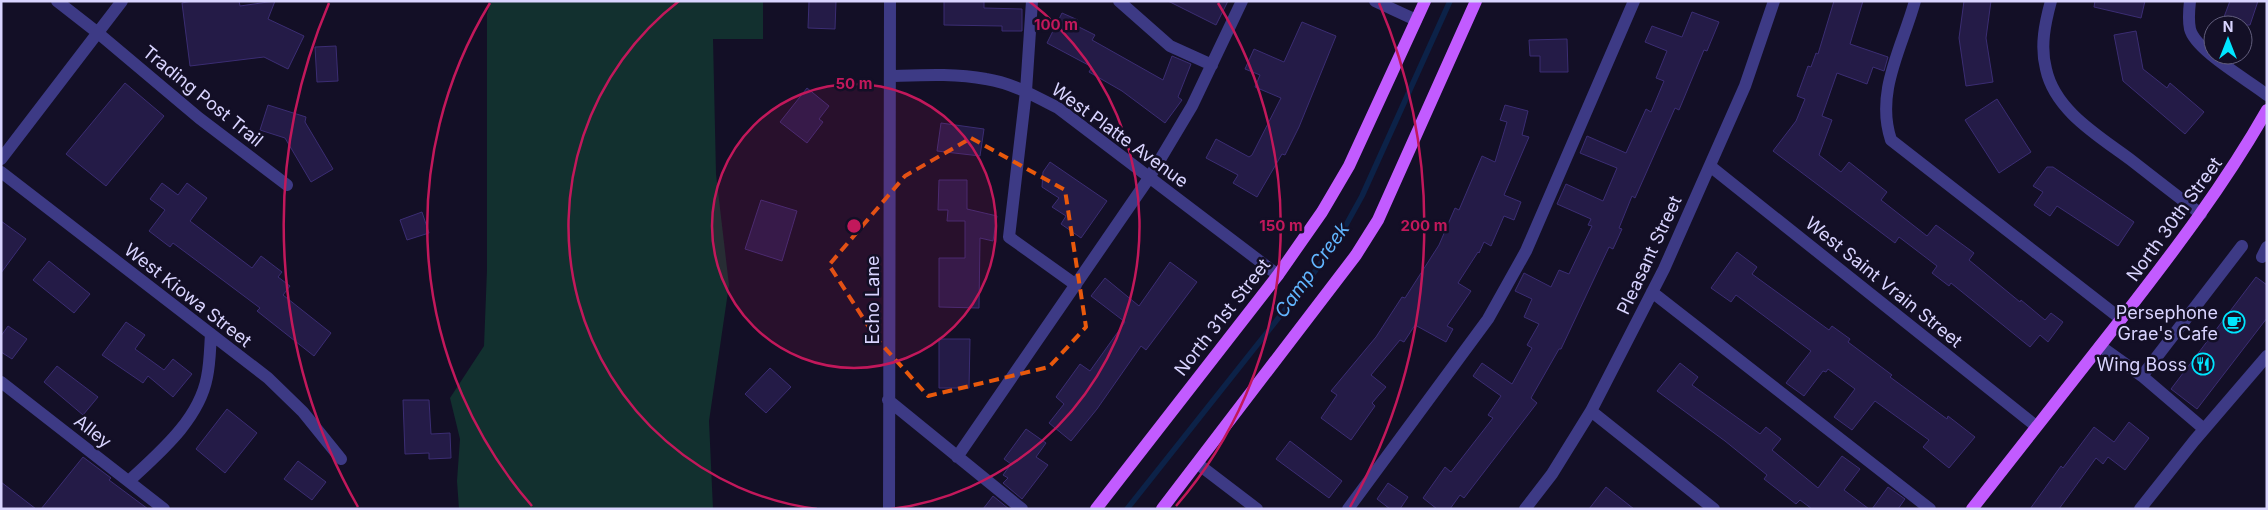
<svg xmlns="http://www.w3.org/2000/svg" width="2268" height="510" font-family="Inter,sans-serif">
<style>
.green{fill:#12302f}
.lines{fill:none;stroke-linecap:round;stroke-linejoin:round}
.stream{stroke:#0c2248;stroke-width:5.5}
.building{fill:#241b47;stroke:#3b2d73}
.minor{stroke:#3d3a85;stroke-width:12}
.major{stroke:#c25bff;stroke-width:12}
.marked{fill:none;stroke:#e8590c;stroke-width:4;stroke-dasharray:10 6;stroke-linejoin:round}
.ring{fill:none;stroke:#c2185b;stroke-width:2.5}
.labels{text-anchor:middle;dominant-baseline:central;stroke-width:5;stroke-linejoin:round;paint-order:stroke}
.street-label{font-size:18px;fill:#d9d4ff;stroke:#130f26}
.poi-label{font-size:18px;fill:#d9d4ff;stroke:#130f26;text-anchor:end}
.water-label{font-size:19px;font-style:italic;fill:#62b6ff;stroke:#130f26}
.centre{fill:#c2185b;stroke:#130f26;stroke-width:2.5}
.ring-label{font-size:15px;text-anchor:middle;font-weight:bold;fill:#c2185b;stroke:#130f26;stroke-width:5;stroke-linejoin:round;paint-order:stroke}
</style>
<rect width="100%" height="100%" fill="#130f26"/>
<path class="green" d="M491,1H763V39H713L716,174L729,285L709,421L713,509H459L457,481L460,439L450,398L484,346L487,270V14Z"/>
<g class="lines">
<path class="stream" d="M1127,509L1311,277L1341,234L1362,196L1450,1"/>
</g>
<path class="building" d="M192,1H239L240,6L275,1L268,19L304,36L288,69L264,57L190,66L182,3Z
M809,1H836L835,29L808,28Z
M944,1H984V8L1022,9V31H1002V26L944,25Z
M1168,1H1228L1216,25Z
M1834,1H1863L1850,44L1888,57L1884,71L1873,67L1867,84L1837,73L1822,116L1832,120L1819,155L1841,172L1849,162L1887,192L1881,200L1927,236L1936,225L1974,253L1969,260L2020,302L2021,300L2045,320L2051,313L2063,322L2048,342L2040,335L2030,347L1951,283L1949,286L1932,273L1937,266L1899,237L1895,243L1773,151L1796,121L1805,99L1797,96L1808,66L1811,67L1816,53L1818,54Z
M1964,1H1991L1986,38L1993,82L1966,86L1959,38Z
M2095,1H2145L2141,18L2094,7Z
M2230,1H2258L2250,25H2221Z
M1692,12L1719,22L1707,51L1704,50L1679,110L1675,108L1635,198L1632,196L1619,228L1622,229L1613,249L1609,247L1561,349H1559L1531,398L1537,403L1464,498L1460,495L1450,509H1437L1423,498L1445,467L1451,472L1493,418L1488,415L1501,396L1473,376L1482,363L1512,384L1532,348L1527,345L1539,324L1524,317L1532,299L1515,291L1524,273L1551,287L1559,270L1569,274L1592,226L1588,225L1591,219L1557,204L1566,184L1603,201L1617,168L1580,153L1587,136L1626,153L1646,109L1651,112L1664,81L1656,78L1667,51L1645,42L1652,26L1682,37Z
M1062,13L1078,20L1075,25L1095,35L1092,40L1163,80L1172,56L1191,64L1178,97L1182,100L1165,123L1122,91L1089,72L1092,67L1047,43Z
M1302,22L1336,36L1299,127L1285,155L1282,154L1257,197L1233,183L1238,175L1206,158L1216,139L1249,157L1252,155L1281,98L1255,87L1260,75L1245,69L1254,49L1284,62Z
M2136,31L2143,69L2167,88L2170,83L2204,112L2185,134L2123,81L2114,35Z
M1567,39L1568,72H1540V56H1530L1529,40Z
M336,46L338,81L317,82L315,47Z
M125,83L164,116L106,186L66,154Z
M807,88L829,106L819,119L823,122L807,143L780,122Z
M1997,99L2031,152L1999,173L1965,120Z
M268,105L306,117L305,122L333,169L311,182L285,138L260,130Z
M1505,105L1528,111L1522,135L1529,137L1504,195L1521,202L1514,220L1504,216L1491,246L1484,242L1479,253L1478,252L1458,283L1471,291L1447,326L1453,329L1446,342L1415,325L1404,342L1400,340L1371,375L1386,387L1372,403L1375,406L1351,440L1321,418L1337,395L1331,391L1376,337L1402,297L1405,298L1439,245L1455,208L1459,210L1482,156L1495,162L1507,122L1500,120Z
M941,123L984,129L980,156L937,151Z
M1050,162L1107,201L1081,238L1061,224L1066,216L1052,207L1059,198L1042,187L1043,172Z
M2047,167H2053L2134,222L2118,246L2057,206L2050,216L2034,205L2043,192L2033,186Z
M939,180H967V209L997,216L993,241L980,238L979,308L939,307V258H965V221H947L948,210H938Z
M162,183L178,195L187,183L207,198L190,221L252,268L261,256L282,272L278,277L290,286L283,295L331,333L314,356L257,311L260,308L220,278L173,243L170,247L149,231L165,210L150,199Z
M761,200L797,211L782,261L745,249Z
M422,212L429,233L407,240L400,220Z
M1,221L26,239L1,273Z
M1737,252L1757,267L1752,274L1829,330L1832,326L1850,339L1848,342L1892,375L1890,377L1947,419L1948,416L1975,437L1949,468L1923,447L1929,440L1875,401L1852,430L1834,417L1855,389L1828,369L1826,372L1823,371L1804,396L1786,383L1811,351L1736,295L1731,302L1711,288Z
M49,261L90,294L74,313L33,280Z
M1170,262L1197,282L1146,350L1141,346L1097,409L1071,441L1049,423L1064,404L1056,397L1080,364L1090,371L1125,322L1091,296L1105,278L1139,306Z
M2256,277L2267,285V318L2197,409L2171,389Z
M126,322L145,335L135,349L164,370L173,359L192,374L173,397L148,376L143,383L102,355Z
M8,326L27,339L12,359L1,352V336Z
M939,339H970L969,388H939Z
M1680,363L1698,377L1692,385L1760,434L1766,427L1781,439L1772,450L1818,488L1842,456L1860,469L1844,490L1869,509H1812L1800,500L1796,504L1764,479L1767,475L1725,441L1657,391Z
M57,366L98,397L83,415L44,382Z
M770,368L791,387L766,413L745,394Z
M403,400H429L431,434L450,433L451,458L429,459V453L405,454Z
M227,409L257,433L225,473L196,449Z
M2129,422L2149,438L2125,470L2108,457L2103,464L2096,458L2059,509H2030L2061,466L2063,468L2094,427L2114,442Z
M1026,429L1046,443L1036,457L1048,465L1022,499L1003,483L1008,478L1003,475L1011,464L1004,459Z
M1290,441L1342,481L1329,498L1276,459Z
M83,457L111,478L109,480L148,509H41Z
M298,461L326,482L312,500L284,479Z
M1,482L36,509H1Z
M1388,483L1408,497L1400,509H1390L1377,499Z
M1606,487L1634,509H1589Z
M1888,487L1905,499L1898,509H1872Z
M993,496L1009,509H983Z"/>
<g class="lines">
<path class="minor" d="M57,1L98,33L199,118L287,185
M1032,1L1026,91L1009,237L1076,285
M1119,1L1170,46L1212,65
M1375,1L1416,20
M1915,1C1902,48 1875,92 1891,140L2121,319
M2051,1C2045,23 2040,46 2046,69C2055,111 2099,136 2131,160C2154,178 2177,196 2201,214
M2190,1C2189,10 2188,20 2190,29C2195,50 2248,80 2267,95
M890,76C922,75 955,73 986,79C1012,83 1035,96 1058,108L1278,275
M1,159L122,1
M1710,166L2036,426
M1,172L268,378L303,412L341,459
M2262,257L2267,247
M1652,292L1930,509
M2100,346L2142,376L2242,246
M2142,376L2204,429
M1,382L164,509
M888,400L1022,509
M1591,411L1714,509
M957,457L1149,178L1192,106L1242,1
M1198,464L1257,509
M129,481C159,453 199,420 207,377C210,363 210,348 211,334
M889,509L890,1
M1348,509L1488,319L1526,251L1634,1
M1525,509L1552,474L1591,411L1664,269L1745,86L1774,1
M2140,509L2194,441L2267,356"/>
<path class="major" d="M1096,509L1278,275L1322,212L1349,166L1425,1
M1162,509L1356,255L1378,220L1476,1
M1972,509C2022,445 2072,382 2122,318C2174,251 2225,184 2267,110"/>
</g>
<path class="marked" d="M971,138L1065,190L1086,327L1049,367L928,396L876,338L829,265L905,176Z"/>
<circle cx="854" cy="226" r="142" fill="#c2185b" fill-opacity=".12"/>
<g class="ring">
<circle cx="854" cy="226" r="142"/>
<path d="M817 509A285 285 0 0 1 679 1M1029 1A285 285 0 0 1 891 509"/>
<path d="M532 506A427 427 0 0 1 490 3M1218 3A427 427 0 0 1 1176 506"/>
<path d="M358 507A570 570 0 0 1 329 3M1379 3A570 570 0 0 1 1350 507"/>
</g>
<defs>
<g id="cafe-ring" transform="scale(1.125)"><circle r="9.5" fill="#130f26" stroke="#00e5ff" stroke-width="1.5"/><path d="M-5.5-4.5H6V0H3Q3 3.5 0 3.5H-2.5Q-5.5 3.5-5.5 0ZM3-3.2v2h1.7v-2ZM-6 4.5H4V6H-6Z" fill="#00e5ff"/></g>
<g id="restaurant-ring" transform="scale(1.125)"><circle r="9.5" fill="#130f26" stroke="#00e5ff" stroke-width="1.5"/><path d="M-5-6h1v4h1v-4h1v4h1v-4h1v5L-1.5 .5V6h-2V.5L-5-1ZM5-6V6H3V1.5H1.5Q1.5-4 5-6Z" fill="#00e5ff"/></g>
</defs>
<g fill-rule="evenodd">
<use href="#cafe-ring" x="2234" y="322"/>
<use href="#restaurant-ring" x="2203" y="364"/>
</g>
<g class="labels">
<g class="street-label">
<text transform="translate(203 96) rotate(39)">Trading Post Trail</text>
<text transform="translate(1120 135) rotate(36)">West Platte Avenue</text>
<text transform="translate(2174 219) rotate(-54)">North 30th Street</text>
<text transform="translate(1649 255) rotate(-65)">Pleasant Street</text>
<text transform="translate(1884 282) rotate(39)">West Saint Vrain Street</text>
<text transform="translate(188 295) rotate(38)">West Kiowa Street</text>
<text transform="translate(872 300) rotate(-90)">Echo Lane</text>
<text transform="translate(1222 317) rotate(-52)">North 31st Street</text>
<text transform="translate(93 431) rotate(38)">Alley</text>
</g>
<g class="poi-label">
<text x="2218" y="312">Persephone<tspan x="2218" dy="21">Grae's Cafe</tspan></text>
<text x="2187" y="364">Wing Boss</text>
</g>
<g class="water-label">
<text transform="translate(1312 270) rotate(-54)">Camp Creek</text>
</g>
</g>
<circle cx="854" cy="226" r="8" class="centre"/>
<g class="ring-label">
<text x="1056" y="30">100 m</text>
<text x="854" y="89">50 m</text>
<text x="1281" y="231">150 m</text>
<text x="1424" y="231">200 m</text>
</g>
<rect width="2268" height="510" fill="none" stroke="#d9d4ff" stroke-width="5"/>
<g transform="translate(2228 40)"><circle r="24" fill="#130f26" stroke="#625e7d"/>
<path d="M0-4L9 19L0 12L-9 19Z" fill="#00e5ff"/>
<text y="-8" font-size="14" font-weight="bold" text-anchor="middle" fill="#d9d4ff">N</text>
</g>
</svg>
